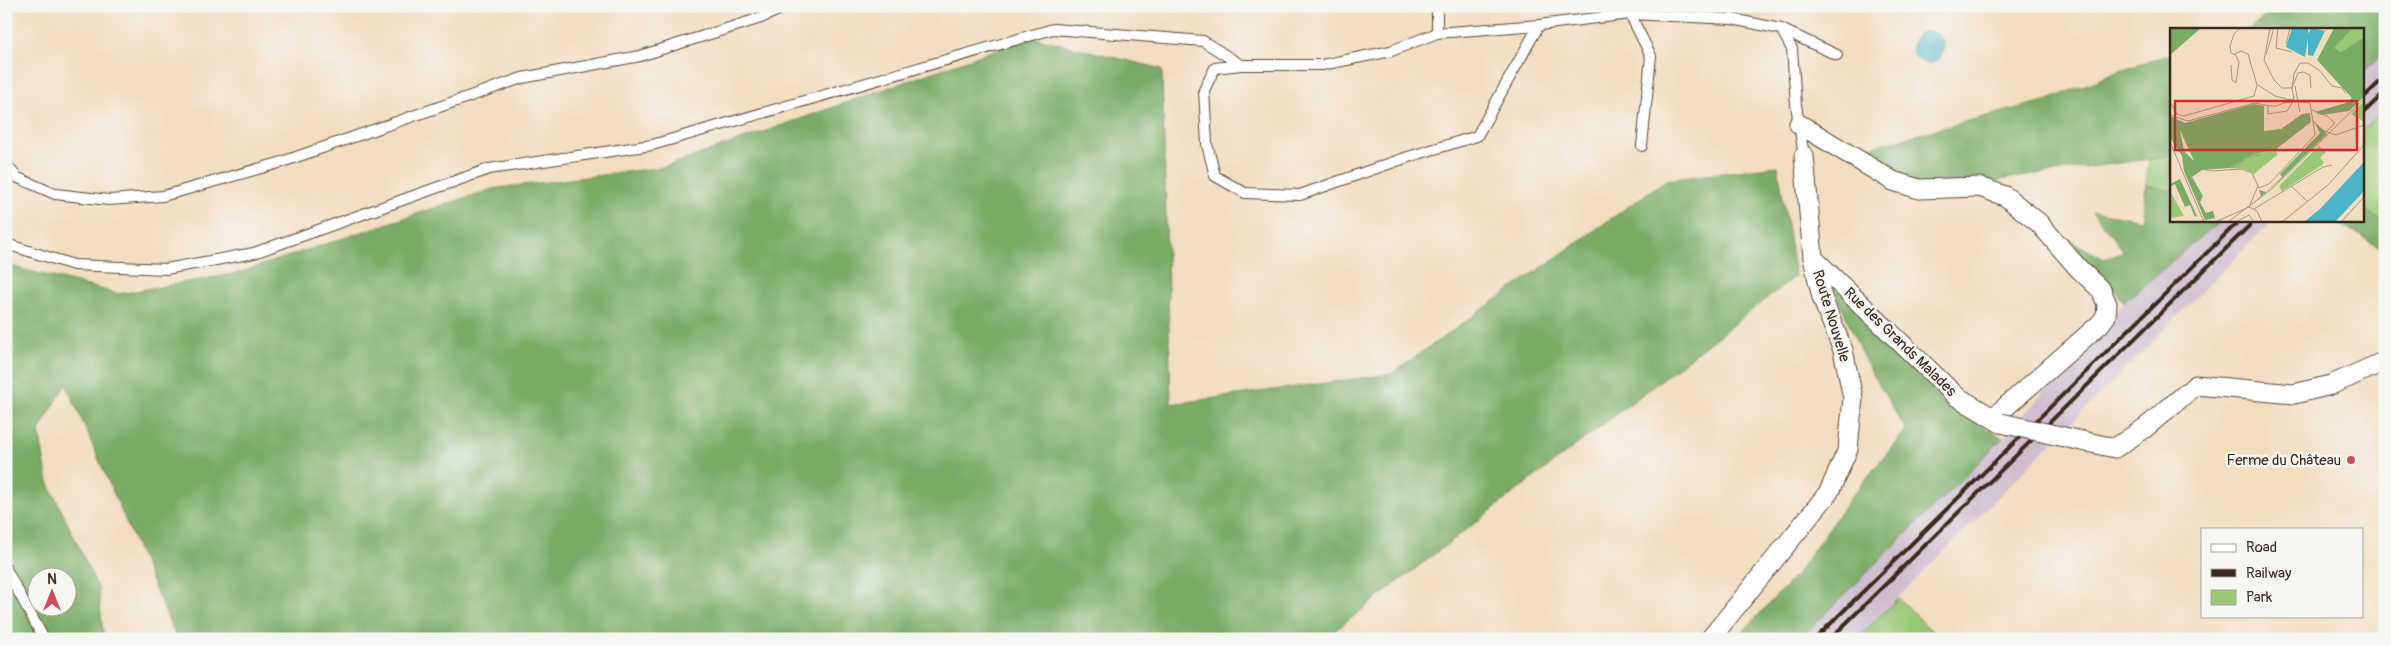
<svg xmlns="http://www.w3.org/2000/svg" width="2391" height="645" font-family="Pangolin,sans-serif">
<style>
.industrial{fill:#cfbdcf}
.green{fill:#98c775;stroke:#6a784a}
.forest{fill:#7aac66;stroke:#5a6b42;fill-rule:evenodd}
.water{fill:#4ab5c7;stroke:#427072}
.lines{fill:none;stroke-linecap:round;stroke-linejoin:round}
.lane-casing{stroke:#564536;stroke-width:12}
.street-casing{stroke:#564536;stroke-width:21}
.lane{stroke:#fff;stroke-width:10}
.street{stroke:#fff;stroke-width:19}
.rail{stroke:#3b2a1e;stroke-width:4}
.street-bridge-casing{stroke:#564536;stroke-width:21;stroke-linecap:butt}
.street-bridge{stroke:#fff;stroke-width:19}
.poi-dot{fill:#d1495b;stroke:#f6f6f2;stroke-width:2}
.labels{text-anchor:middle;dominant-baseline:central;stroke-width:5;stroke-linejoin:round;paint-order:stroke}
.street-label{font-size:15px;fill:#3b2a1e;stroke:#f6f6f2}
.poi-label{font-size:15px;fill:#3b2a1e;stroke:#f6f6f2;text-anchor:end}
.inset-road{fill:none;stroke:#a9957f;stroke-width:1}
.view{fill:#d62828;fill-opacity:0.15;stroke:#d62828;stroke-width:2.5}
.inset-edge{fill:none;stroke:#3b2a1e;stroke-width:2.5}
</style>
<rect width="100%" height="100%" fill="#f6f6f2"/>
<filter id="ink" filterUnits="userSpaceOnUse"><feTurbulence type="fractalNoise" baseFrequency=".02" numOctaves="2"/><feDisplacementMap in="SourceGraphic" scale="10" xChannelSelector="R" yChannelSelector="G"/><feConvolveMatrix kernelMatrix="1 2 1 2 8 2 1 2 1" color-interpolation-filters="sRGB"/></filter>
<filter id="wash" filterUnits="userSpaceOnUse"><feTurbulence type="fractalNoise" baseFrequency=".0096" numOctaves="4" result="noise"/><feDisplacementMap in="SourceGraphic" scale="20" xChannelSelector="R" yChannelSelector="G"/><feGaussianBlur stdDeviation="1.12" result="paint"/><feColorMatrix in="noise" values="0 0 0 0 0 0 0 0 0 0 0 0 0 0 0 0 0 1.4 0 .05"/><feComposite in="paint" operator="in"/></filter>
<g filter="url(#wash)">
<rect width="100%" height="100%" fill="#f2ddc0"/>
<path class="industrial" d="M2385,51V108L2362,131V73Z
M2221,220H2273L1857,639H1800L2003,438L2124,302Z"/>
<path class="green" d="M2385,108V222L2362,209V131Z
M2171,156V191L2146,185L2149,160Z
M1898,598L1940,639H1857Z"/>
<path class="forest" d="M2278,6H2385V51L2362,73V29H2250Z
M1032,37L1162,69L1171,404L1391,374L1666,180L1778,166L1795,277L1324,639H177L66,384L39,431L48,482L98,588L104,639H11L6,631V262L14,267L119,294L238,273L492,189L664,167ZM38,578H68V608H38Z
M2171,54V156L2004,179L1980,187L1919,189L1847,153L2048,100L2120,71Z
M2146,185L2171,191V220H2221L2124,302L2095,268L2079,269L2039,223L2104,259L2124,251L2092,211L2142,220Z
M2362,209L2385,222V250L2333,220H2362Z
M1832,284L1969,418L2003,438L1800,639H1736L1796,575L1848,501L1906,430L1865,361Z"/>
<path class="water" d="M1912 47a16 16 0 1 1 32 0a16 16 0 1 1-32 0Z"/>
</g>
<g filter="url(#ink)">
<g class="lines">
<g class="lane-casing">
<path id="lane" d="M1437,6V33
M1628,6L1630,14L1651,56L1642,146
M1539,25L1477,136L1408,157L1300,195L1245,193L1215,176L1207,144L1204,90L1215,68L1241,65H1322L1391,51L1437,33L1539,25L1630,14L1732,19L1781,29L1792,49L1796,105L1804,156
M1781,29L1837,55
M6,163L16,177L55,194L109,200L163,196L279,163L522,78L640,56L761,18L787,6
M6,244L74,265L166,269L254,253L489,169L652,145L1053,29L1203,41L1241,65
M6,569L44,639"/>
</g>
<g class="street-casing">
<path id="street" d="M1799,124L1893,181L1919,189L1980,187L2005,196L2039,223L2079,269L2101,290L2107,304L2106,316L2100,324L1993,418
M1813,258L1956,396L2001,423
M2082,441L2115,448L2145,428L2196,385L2294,394L2331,385L2385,361
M1710,639L1829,492L1848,449L1853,398L1843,350L1822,298L1813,258L1804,156"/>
</g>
<use href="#lane" class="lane"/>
<use href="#street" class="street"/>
<path class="rail" d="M2362,99L2385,77
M2362,114L2385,92
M1815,639L2240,220
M1830,639L2255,220"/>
<g class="street-bridge-casing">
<path id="street-bridge" d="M2001,423L2082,441"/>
</g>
<use href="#street-bridge" class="street-bridge"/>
</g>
</g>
<circle class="poi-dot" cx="2351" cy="460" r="5"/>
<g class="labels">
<g class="street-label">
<text transform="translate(1831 316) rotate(73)">Route Nouvelle</text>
<text transform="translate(1900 342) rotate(44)">Rue des Grands Malades</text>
</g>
<g class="poi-label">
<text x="2341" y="460">Ferme du Château</text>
</g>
</g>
<g transform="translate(2170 28)">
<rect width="194" height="194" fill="#f2ddc0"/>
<path d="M183,0H194V9L171,24L163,20ZM194,73V94L181,86ZM149,118L156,124L150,130L154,134L152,137L112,163L109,158ZM105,122L108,126L84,146L75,141L59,140L83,126ZM0,163L14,188L0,190Z" fill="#98c775"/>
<path d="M0,0H31L0,27ZM164,0H183L164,20L171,24L194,9V69L179,83L151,87L145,84L176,75L182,70L147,32ZM84,76L94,78V103L111,101L132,86L140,85L141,94L105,122L83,126L59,140L32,142L22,149L33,168L30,174L36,185L43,183L45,190L35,192L14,143L12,128L1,111L0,88L15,95ZM10,102L24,133L14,123ZM144,94L157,106L110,152L83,176L91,168L89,162L96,164L112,149L110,146L150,105ZM10,151L27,188L25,189L20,177L15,179L5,156L0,159V156Z" fill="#7aac66" fill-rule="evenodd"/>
<path d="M122,0H138V6L141,0L155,3L143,28L138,27V11L135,29L116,19ZM194,134V163L165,194H134L150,181Z" fill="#4ab5c7"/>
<path class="inset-road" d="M100,0L94,32L104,52L112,60H122L124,71L116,72L114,75M108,0L106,20L122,24M116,16L120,0M65,27L61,25L60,18L64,6L70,0M96,27L104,0M88,57L105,68L117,71M125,58L130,84M141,60L140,47L133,44L128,45L122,60L124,46L130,35H138L149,42L162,58L172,60L176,66M0,74L7,86L14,88L84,68L87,57L78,26L71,23L65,26L69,34L66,55L62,52L61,37M142,82L157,88L165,95L156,104M0,87L18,93L85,75L99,78M143,93L154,103L166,107L194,97M0,105L18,138L41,143L72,141L82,145L88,158L79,179M0,114L34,194M61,140L82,127H91M121,158L137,173M88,160L99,156L145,107L140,75L129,74L114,75L106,78H98V86L117,83L122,75M84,181L153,139L162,137M45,194L79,179L87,183L92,194M58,194L103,160L194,71M66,194L79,187L84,194M112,194L158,157L194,117M171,194L194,169"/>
<path class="view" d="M5,73H187V122H5Z"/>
<rect width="194" height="194" class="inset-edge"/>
</g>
<rect width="2391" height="645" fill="none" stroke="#f6f6f2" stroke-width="25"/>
<rect x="2201" y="528" width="162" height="90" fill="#f6f6f2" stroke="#aba49d"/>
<rect x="2211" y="544" width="25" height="8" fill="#ffffff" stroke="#aba49d"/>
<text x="2246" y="552" font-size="15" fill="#3b2a1e">Road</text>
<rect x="2211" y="569" width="25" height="8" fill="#3b2a1e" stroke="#aba49d"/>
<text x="2246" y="578" font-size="15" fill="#3b2a1e">Railway</text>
<rect x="2211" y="590" width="25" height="15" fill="#98c775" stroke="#aba49d"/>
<text x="2246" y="602" font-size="15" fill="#3b2a1e">Park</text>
<g transform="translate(52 592)"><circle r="24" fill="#f6f6f2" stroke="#aba49d"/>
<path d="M0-4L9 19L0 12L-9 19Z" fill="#d1495b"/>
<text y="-8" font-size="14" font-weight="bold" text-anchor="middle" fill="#3b2a1e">N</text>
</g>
</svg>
